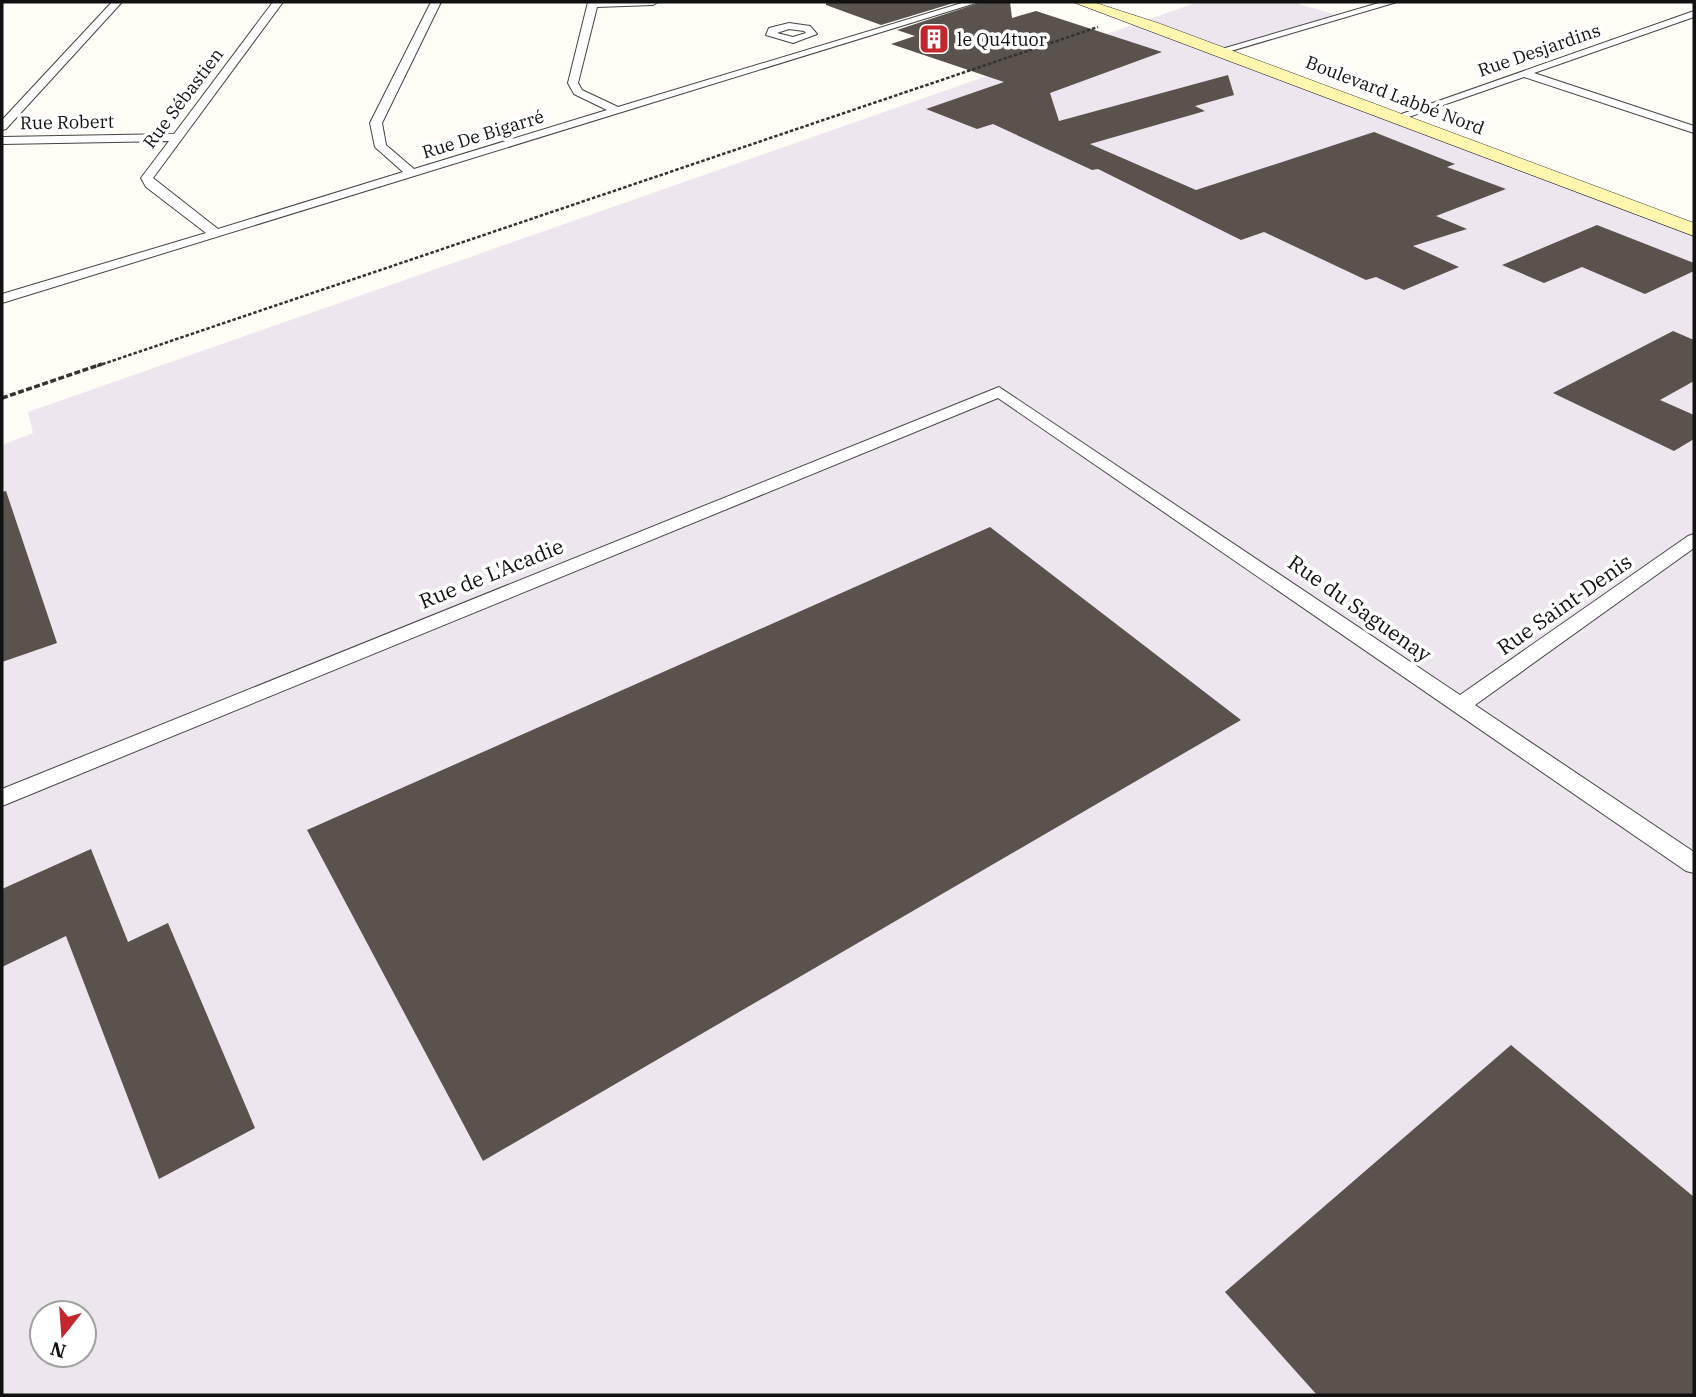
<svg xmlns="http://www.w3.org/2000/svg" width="1696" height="1397" font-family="'IBM Plex Serif',serif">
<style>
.industrial{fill:#eee6ef;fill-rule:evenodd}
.building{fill:#5a524d}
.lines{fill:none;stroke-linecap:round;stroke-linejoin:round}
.street-casing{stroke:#444;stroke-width:2}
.secondary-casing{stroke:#333;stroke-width:1}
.path-far1{stroke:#333;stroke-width:2.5;stroke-dasharray:3.5 2;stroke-linecap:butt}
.path{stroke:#333;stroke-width:3.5;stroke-dasharray:6 2.5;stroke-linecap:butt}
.street{fill:#fff;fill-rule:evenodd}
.secondary{fill:#fff6b0;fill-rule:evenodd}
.labels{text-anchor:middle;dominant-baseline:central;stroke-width:7;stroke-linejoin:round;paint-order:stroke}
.far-poi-label{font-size:18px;fill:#111;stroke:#fff;text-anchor:start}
.far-street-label{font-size:18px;fill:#111;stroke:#fff}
.street-label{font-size:21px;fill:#111;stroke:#fff}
</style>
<rect width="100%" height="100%" fill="#fffdf5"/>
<path class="industrial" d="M1198,2H1292L1347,18L1224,55L1694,234V1395H2V445L33,433L28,412ZM42,1313H84V1355H42Z"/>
<path class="building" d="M826,2H957L881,25L826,5Z
M982,2H1010L1012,18L1036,11L1162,52L1050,93L1059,121L1228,75L1234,95L1195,106L1205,111L1090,144L1196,190L1374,132L1455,164L1447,167L1506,189L1436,216L1467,229L1413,246L1459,267L1404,290L1376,277L1366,280L1264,232L1241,240L1098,169L1092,170L993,124L977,129L926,109L1004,82L891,44L915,36L897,30Z
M1597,225L1694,263V271L1645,294L1582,267L1544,283L1502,265Z
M1673,331L1694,340V381L1660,400L1694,415V439L1674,451L1553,393Z
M6,491L57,643L2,662V492Z
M990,527L1241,720L483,1161L307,830Z
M91,849L128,942L168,923L255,1128L159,1179L66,936L2,967V889Z
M1511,1045L1694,1197V1395H1317L1225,1292Z"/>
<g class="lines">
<g class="street-casing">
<path id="street" d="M112,2H122L6,129L2,130V120Z
M273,2H283L153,178L218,229L403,172L375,147L370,123L431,2H441L382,123L386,145L414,169L607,110L574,94L568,83L588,2H658L653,5L597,7L578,83L582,90L618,107L965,2H979L2,303V294L206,233L146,187L141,178L169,141L2,144V137L174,134Z
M1382,2H1397L1224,53L1215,51Z
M1694,11V17L1534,73L1694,126V133L1524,77L1400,120L1390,118Z
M789,23L810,26L817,34L793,43L766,35L769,28ZM789,29L804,31L806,33L793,37L777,33Z
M999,387L1460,695L1688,536L1694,534V548L1475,705L1694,852V873L1686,871L998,398L2,806V789Z"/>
</g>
<g class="secondary-casing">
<path id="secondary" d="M1073,2H1093L1158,23L1694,223V236Z"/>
</g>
<path class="path-far1" d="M97,366L1098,27"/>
<path class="path" d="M2,398L102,364"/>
<use href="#street" class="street"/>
<use href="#secondary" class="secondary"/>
</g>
<defs>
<g id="building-square" transform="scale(1.575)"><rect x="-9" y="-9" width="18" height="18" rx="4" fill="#c4262e" stroke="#fff"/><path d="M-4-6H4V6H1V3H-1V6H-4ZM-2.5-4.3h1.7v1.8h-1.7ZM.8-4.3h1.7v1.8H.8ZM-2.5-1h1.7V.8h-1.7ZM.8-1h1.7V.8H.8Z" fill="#fff"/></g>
</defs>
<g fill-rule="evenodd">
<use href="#building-square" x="934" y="39"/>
</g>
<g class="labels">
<g class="far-poi-label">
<text x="957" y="39">le Qu4tuor</text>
</g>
<g class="far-street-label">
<text transform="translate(1539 50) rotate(-19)">Rue Desjardins</text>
<text transform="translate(1395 95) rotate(21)">Boulevard Labbé Nord</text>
<text transform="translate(183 98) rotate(-53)">Rue Sébastien</text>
<text transform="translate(67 122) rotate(-1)">Rue Robert</text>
<text transform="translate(483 134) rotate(-17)">Rue De Bigarré</text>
</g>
<g class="street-label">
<text transform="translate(491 573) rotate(-22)">Rue de L'Acadie</text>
<text transform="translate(1564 604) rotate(-35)">Rue Saint-Denis</text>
<text transform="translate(1360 608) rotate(35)">Rue du Saguenay</text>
</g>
</g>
<rect width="1696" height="1397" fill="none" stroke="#111111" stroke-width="7"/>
<g transform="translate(63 1334) rotate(197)"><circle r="33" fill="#ffffff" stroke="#a0a0a0" stroke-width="2"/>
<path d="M0-5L12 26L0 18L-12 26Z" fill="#c4262e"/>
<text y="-10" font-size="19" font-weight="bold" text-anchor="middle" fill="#111111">N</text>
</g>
</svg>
